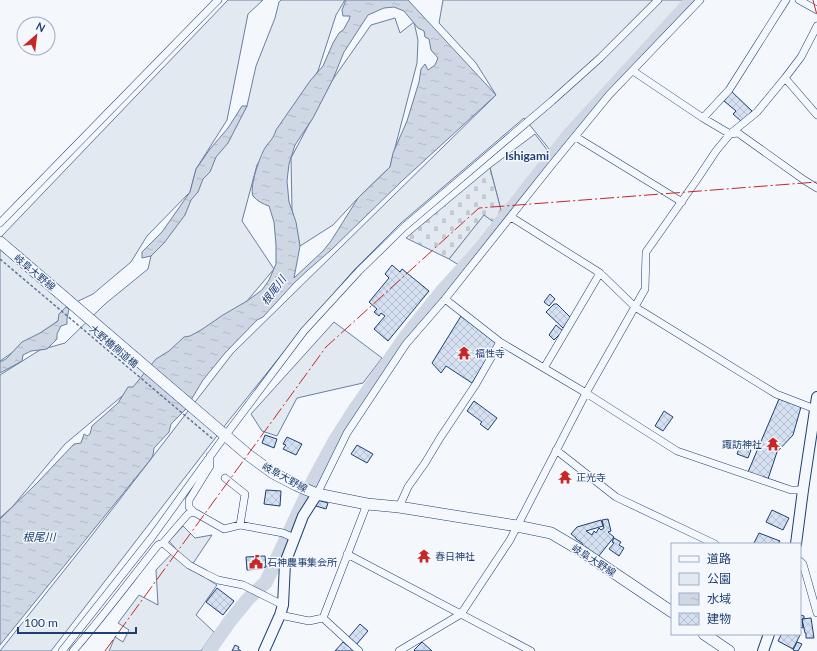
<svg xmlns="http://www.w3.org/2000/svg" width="817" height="651" font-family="Lato,'Noto Sans JP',sans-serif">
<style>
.green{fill:#e3e9f0;stroke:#687fa3}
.cemetery{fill:url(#cemetery-stones);stroke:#687fa3}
.water{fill:url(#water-ripples);stroke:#687fa3;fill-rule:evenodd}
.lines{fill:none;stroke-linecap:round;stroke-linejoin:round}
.river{stroke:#cfd7e4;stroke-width:14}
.building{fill:url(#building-cross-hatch);stroke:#1d3f73}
.street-casing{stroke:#1d3f73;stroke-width:8}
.secondary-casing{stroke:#1d3f73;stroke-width:12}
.primary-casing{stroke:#1d3f73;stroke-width:12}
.path{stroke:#5e769c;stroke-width:1.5;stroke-dasharray:3 2;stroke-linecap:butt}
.street{stroke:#f4f7fb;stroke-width:7}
.secondary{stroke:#f4f7fb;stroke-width:10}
.primary{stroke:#f4f7fb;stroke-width:11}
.power{stroke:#c62828;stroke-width:1;stroke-dasharray:14 3 2 3;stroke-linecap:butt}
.labels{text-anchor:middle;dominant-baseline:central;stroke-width:3;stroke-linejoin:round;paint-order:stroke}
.street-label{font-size:10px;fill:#1d3f73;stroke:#f4f7fb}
.poi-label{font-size:10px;fill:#1d3f73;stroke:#f4f7fb;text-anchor:start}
.water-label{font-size:11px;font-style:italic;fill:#1d3f73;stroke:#f4f7fb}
.quarter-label{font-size:12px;font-weight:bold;fill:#1d3f73;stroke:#f4f7fb}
</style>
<defs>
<pattern id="cemetery-stones" width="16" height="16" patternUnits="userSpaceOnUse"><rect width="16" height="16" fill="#e3e9f0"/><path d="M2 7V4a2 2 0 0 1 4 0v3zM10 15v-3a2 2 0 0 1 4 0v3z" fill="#c2c9d1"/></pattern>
<pattern id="water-ripples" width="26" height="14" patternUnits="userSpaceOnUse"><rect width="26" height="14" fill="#cfd7e4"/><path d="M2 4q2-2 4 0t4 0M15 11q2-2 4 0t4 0" fill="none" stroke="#b1bac7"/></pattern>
<pattern id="building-cross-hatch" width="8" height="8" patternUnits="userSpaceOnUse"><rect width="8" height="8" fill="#d5e0f0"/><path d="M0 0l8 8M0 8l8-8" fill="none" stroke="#b6c1d1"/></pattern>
</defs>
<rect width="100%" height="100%" fill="#f4f7fb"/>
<path class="green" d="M228,0H263L248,14L227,120L196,169L190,192L147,236L131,262L93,294L66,307L58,321L0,361V238Z
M281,0H345L336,15L318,71L257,165L242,221L274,269L247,301L121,397L65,444L13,506L0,518V375L40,350L65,343L105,304L148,269L151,256L247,106L256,66L275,18L279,2Z
M443,0H689L637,54L550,150L524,118L401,223L354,270L295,338L230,419L51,651H0L86,543L233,353L496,95L476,63L439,23Z
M395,18L400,33L414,22L418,40L417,63L390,167L358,198L333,225L300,246L292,210L291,158L333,79L371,25Z
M535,134L551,155L462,267L449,259L484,214H502L490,168Z
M334,322L382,358L363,383L297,398L277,436L262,431L251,414Z
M183,526L195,538L212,535L190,568L217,585L196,615L214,632L201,651H109L115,637L123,642L129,630L118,623L139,595L158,605L156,570L176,549L169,541Z"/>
<path class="cemetery" d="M490,168L502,214L495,223L484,215L449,259L406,238Z"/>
<path class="water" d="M346,0H408L496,95L403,180L331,250L308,270L294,283L263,317L257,320L225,353L203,380L185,410L171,424L169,432L154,448L153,455L151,459L0,645V519L37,483L74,444L81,443L84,434L87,436L90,434L92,426L118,403L128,387H133L156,359L169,351L184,337L190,336L201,330L223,315L247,301L262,290L269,280L276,264V245L274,222L269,206C263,204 257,201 253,196C249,187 260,156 265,148C270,140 273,140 276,130L310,81L323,66L333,43L339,33L344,29L347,23L349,20L350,16H343L342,10ZM394,7L404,11L418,28L424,31L425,37L429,39L431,50L438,58L435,65L428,70L425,64L421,69L419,82L407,121L393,153L390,167L358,198L331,241L323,251L294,278L300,246L296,222L289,202L287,181L289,164L295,145L313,118L333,79L344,52L368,15L384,8Z
M242,106H247L228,143L216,157L210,172L203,179L198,192L191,200L185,215L164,243L151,256L142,258V252L162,232L190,192L196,169L210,149L228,128Z
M66,307L69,309L67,319V324L61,326L57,334V339L47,349L31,351L23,355L22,361L0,373V362L6,359L22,342L40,333L58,321L59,314Z"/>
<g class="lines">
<path class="river" d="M209,651L230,621L248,599L266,582L314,479L334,442L355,409L406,336L443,290L480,249L568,136L692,0"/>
</g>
<path class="building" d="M731,91L752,111L742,122L733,114L736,111L724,101L728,96L727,95Z
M392,265L400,272L402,269L429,291L388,341L374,329L385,316L381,313L379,316L374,312L377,309L369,302L389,278L385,274Z
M550,294L555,299L549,306L544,302Z
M554,304H557L570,317L569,318L570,319L563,328L546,312Z
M461,316L496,343L472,383L446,366L441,373L432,363Z
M556,325L563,331L554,340L549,335Z
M779,399L801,407L793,435L777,452L768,479L748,472Z
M474,401L497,418L488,430L480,424L482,422L467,411Z
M664,411L673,417L663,431L655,426Z
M265,435L277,439L274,448L262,443Z
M287,437L302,444L296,455L283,449L286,445L283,444Z
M357,445L373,454L367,463L351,454Z
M740,446L751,450L748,458L737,454Z
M266,490L281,491L280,506L264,504Z
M317,500L328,503L326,509L316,506Z
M772,510L789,518L783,530L766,522Z
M608,519L611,531L608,532L614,537L598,557L584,547L582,544V543L576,539V538L571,534L577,527L601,520L603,526L586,531L592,535L594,531L596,533L599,528L601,530L604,528L602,520Z
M759,533L780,541L778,544H757L754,543Z
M614,538L621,542L619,545L624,548L619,556L609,549L614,543L612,542Z
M265,556L266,567L259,568V569L247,570L246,557Z
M217,588L234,601L223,615L206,602Z
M800,615L804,616V618L802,619L803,628L800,627Z
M811,618L814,638H806V633H805L802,619Z
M360,624L368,631L356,645L348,638Z
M798,634L800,635L793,649L778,641L781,635L780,634Z
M343,642L354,651H335Z
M422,642L432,651H415L414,650Z
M797,642L802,644L798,651H796L793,650Z
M235,645L239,647L238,649L241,651H232Z"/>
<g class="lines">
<g class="street-casing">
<path id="street" d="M799,0L817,10
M817,26L801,57L785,78L817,115
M633,71L703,118L730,134L738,133L804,180L817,188
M703,118L729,90L786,0
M576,137L682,202
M511,217L600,273L635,307L776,394L815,409
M0,223L218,0
M445,299L500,342L586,393L677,451L791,490H803
M544,368L600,273
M556,450L616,497L715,544
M225,478L245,494L240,525
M317,494L347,433L406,344L445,299L550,167L609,95L700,0
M399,507L408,487L425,463L440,438L476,384L500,342
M194,512L189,507V500L210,466V456
M163,543L188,514L194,512L224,529L240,525L283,533L294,538
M347,554L531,651
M800,561L803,564L817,613
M280,615L309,621L323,618
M323,618L367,504
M323,618L359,651
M62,651L152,537L219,444L304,331L359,271L404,227L552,101L600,58L658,0
M73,651C103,617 130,580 158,545L163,543L189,565L206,574L218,580L243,585L283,605
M399,651L461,614L510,540L586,393L645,289L646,252L696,181L716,151L730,134L757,112L785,78"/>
</g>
<g class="secondary-casing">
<path id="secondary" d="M796,544L803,490L817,397
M264,651L280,615L283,605L285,563L303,516L317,494
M763,651L769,634"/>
</g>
<g class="primary-casing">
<path id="primary" d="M0,242L247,454L273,473L296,485L317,494L367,504L399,507L517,526L551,533L580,550L672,612
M704,634L729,651"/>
</g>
<path class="path" d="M0,259L214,440"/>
<use href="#street" class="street"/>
<use href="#secondary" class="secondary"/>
<use href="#primary" class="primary"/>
<path class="power" d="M813,0L817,15
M105,651L326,347L479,208L817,182"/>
</g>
<defs>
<g id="temple-bare" transform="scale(1.08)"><path d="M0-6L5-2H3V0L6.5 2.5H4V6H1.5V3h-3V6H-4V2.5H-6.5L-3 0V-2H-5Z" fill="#c62828" stroke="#f4f7fb" stroke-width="2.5" paint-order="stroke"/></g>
<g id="civic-bare" transform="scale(1.08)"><path d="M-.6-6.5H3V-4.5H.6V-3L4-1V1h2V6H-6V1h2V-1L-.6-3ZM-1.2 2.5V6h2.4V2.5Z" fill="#c62828" stroke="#f4f7fb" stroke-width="2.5" paint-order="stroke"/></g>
</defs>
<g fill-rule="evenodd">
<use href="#temple-bare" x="464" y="353"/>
<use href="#temple-bare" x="773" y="444"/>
<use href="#temple-bare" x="565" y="477"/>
<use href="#temple-bare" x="424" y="556"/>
<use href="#civic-bare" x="256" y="562"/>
</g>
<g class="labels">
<g class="street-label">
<text transform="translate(35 272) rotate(40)">岐阜大野線</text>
<text transform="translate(114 346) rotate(40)">大野橋側道橋</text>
<text transform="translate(285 477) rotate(29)">岐阜大野線</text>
<text transform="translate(594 560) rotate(33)">岐阜大野線</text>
</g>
<g class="poi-label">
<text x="475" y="353">福性寺</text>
<text x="762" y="444" text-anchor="end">諏訪神社</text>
<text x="576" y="477">正光寺</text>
<text x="435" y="556">春日神社</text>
<text x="267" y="562">石神農事集会所</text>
</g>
<g class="water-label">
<text transform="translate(273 290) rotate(-53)">根尾川</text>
<text x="39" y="536">根尾川</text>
</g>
<g class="quarter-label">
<text x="527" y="155">Ishigami</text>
</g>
</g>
<rect x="671" y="543" width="130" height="92" fill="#f4f7fb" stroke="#9eadc5"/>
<rect x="679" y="556" width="20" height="6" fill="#f4f7fb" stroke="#9eadc5"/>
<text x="707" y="563" font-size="12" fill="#1d3f73">道路</text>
<rect x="679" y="573" width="20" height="12" fill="#e3e9f0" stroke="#9eadc5"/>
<text x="707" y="583" font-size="12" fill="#1d3f73">公園</text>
<rect x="679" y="593" width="20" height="12" fill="url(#water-ripples)" stroke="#9eadc5"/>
<text x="707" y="603" font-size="12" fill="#1d3f73">水域</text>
<rect x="679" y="613" width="20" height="12" fill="url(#building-cross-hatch)" stroke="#9eadc5"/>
<text x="707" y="623" font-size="12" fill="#1d3f73">建物</text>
<g transform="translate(36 36) rotate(28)"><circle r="19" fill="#f4f7fb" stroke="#9eadc5"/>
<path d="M0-3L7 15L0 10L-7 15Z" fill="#c62828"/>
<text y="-6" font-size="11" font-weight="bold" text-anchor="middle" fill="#1d3f73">N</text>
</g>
<path d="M18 627v6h118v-6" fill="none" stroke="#1d3f73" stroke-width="2"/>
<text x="24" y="627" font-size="12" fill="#1d3f73" stroke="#f4f7fb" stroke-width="3" paint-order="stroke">100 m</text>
</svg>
